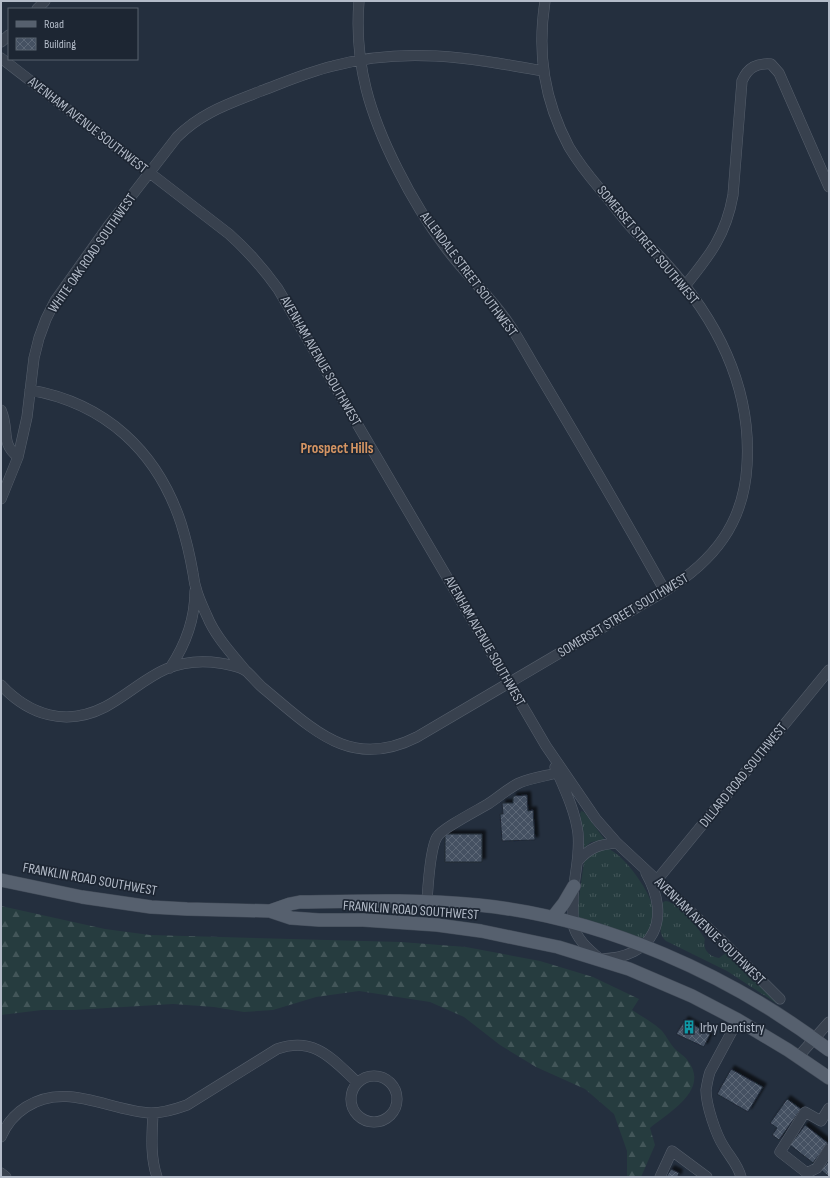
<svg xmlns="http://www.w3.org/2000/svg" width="830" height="1178" font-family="'Sofia Sans Condensed',sans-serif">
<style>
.grass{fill:url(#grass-tufts)}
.forest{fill:url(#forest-firs)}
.building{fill:url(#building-cross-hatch);stroke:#1f2835;filter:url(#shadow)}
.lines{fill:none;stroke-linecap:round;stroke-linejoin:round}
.minor-casing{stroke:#565f6c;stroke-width:11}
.major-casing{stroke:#414a57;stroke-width:14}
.minor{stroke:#38414e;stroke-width:10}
.major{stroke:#56606e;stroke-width:13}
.labels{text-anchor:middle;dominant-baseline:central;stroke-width:3.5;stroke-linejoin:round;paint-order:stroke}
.street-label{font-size:14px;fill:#b4bcc9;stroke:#1d2633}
.poi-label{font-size:14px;fill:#b4bcc9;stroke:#1d2633;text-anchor:start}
.neighbourhood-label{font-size:15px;font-weight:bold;fill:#d59563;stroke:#1d2633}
</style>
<defs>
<pattern id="grass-tufts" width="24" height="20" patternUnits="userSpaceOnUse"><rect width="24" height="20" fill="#263c3f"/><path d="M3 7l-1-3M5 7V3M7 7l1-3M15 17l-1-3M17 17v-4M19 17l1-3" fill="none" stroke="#435659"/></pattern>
<pattern id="forest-firs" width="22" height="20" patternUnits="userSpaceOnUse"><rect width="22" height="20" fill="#263c3f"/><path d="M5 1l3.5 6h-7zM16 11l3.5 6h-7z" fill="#435659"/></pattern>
<pattern id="building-cross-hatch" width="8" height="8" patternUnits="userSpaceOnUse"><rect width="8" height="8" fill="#455162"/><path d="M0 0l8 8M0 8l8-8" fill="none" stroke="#5d6877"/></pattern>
<filter id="shadow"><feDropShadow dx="3.5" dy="-3.5" stdDeviation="1" flood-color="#0009"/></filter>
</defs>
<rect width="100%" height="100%" fill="#242f3e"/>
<path class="grass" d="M581,811L584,812L605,840L591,842L584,848V835L580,814Z
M606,848C624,853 655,897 654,915C653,924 649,931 644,939L578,918L579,915L577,912L584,862L589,854Z
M665,901C678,901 699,929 705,939C702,949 709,957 719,958L726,953L777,1002L776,1003L727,971L666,941C658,933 661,928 662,918C663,914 662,909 661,904Z"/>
<path class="forest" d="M1,906L105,929L150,935L401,942L466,947L540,961L593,977L639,999L632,1010C641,1016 652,1022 660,1029C666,1034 669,1043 675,1049C679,1053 685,1056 688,1061C710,1090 669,1112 650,1128L655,1145L641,1177H627V1151L614,1114L585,1089L536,1067L500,1045L464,1017L430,1002L359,991L316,997L273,1010L244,1012L214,1007L173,1004L74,1010H42L1,1015Z"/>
<path class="building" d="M527,795L528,811L533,810L535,840L502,841L500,814H503L502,803H513V796Z
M445,834H482V862H445Z
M685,1020L710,1034L704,1047L676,1034Z
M731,1069L763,1087L748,1112L717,1094Z
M787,1099L801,1109L779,1140L772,1135L777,1128L770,1123Z
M805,1125L828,1143L813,1163L790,1145Z
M829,1161V1177L821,1170Z
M671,1169L679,1173L678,1176L679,1177H666Z"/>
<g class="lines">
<g class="minor-casing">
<path id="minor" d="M359,1C354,65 370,115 398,170C412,198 428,224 446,248C466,275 491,297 509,324C520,340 529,358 539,374C582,446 624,518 665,591
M37,9L45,1
M1,42L9,35
M1,58L229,234C248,251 263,268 278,289L546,746L596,819L617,843L719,938L780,999
M685,286C710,255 726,235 733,195L742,81C748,67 757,63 771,64L779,73L829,187
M30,390C105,403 157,451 181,523C186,539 190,556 193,573C194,578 194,583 196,588C198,597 203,607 207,616C215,636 232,654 245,670
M1,410C10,431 0,443 18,457
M1,499L18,457L27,417L34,358L39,338L46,319L55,301L109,225L177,137C202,112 229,104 261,91C285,82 308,72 333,66C406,46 470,58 543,71
M170,668C186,644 195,620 195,591
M1,685C29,715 66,727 105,707C126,696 145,678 166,669C180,663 197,661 211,662C220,663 239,666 246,671C252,676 257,683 263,688C313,729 350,771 417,737L665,591C714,561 744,523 747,465C752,385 716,318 664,261C653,249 641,238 630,226C620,214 610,201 600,189C589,176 578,162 569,147C544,100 537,54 545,1
M555,767C564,788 575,810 578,833C580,853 576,867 574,886C573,893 573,900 573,907C573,912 573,918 573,923C575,938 589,950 600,959C654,958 672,919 646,873
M578,861C589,848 600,844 617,843
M657,880L829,670
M427,901C428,886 430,848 437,837C441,829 478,810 488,804C499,797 507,789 519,783C531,778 545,776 557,773
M738,1020L710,1072C708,1078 707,1084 706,1090C706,1105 716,1135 724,1147C730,1157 738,1165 741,1177
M798,1057L829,1022
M351 1099a23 23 0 1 1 46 0a23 23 0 1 1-46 0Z
M829,1108L821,1121L805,1112L780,1152L807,1173L817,1168L829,1149
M153,1113C152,1135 150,1156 157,1177
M1,1137C6,1125 15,1114 26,1107C66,1081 109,1111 151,1113C164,1113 176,1109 187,1105L277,1049C315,1036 332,1059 357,1082
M1,1173L6,1177
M660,1177L672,1151L707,1177"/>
</g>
<g class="major-casing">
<path id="major" d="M1,880L82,897L151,907L187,909L270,911L291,918L319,920H363L437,925L481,931L558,947L629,969L692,996L738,1020L788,1050L829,1078
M270,911L290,904L300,902C360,901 419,899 478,905C602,917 731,975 829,1050
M553,917L564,903L574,886"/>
</g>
<use href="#minor" class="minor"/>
<use href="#major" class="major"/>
</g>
<defs>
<g id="building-bare" transform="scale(1.08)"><path d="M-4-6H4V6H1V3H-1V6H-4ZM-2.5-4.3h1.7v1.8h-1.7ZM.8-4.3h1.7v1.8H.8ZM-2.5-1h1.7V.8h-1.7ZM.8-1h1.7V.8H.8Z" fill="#0f9aa8" stroke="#1d2633" stroke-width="2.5" paint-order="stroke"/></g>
</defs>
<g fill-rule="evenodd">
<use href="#building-bare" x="689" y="1027"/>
</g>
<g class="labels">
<g class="street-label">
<text transform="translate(88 125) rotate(38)">AVENHAM AVENUE SOUTHWEST</text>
<text transform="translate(648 245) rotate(50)">SOMERSET STREET SOUTHWEST</text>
<text transform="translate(92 253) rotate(-55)">WHITE OAK ROAD SOUTHWEST</text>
<text transform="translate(469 274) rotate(53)">ALLENDALE STREET SOUTHWEST</text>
<text transform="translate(321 361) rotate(60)">AVENHAM AVENUE SOUTHWEST</text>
<text transform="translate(623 615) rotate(-31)">SOMERSET STREET SOUTHWEST</text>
<text transform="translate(485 641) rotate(60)">AVENHAM AVENUE SOUTHWEST</text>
<text transform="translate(743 775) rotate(-51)">DILLARD ROAD SOUTHWEST</text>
<text transform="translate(90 879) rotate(10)">FRANKLIN ROAD SOUTHWEST</text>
<text transform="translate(411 910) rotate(4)">FRANKLIN ROAD SOUTHWEST</text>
<text transform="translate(710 931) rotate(44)">AVENHAM AVENUE SOUTHWEST</text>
</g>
<g class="poi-label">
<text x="700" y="1027">Irby Dentistry</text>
</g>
<g class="neighbourhood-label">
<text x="337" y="448">Prospect Hills</text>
</g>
</g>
<rect width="830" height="1178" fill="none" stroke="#b4bcc9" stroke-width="4"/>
<rect x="8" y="8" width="130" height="52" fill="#1d2633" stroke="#59626f"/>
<rect x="16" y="21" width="20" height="6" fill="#56606e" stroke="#59626f"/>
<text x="44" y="28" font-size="12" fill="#b4bcc9">Road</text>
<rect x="16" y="38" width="20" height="12" fill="url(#building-cross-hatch)" stroke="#59626f"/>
<text x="44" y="48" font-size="12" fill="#b4bcc9">Building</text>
</svg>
